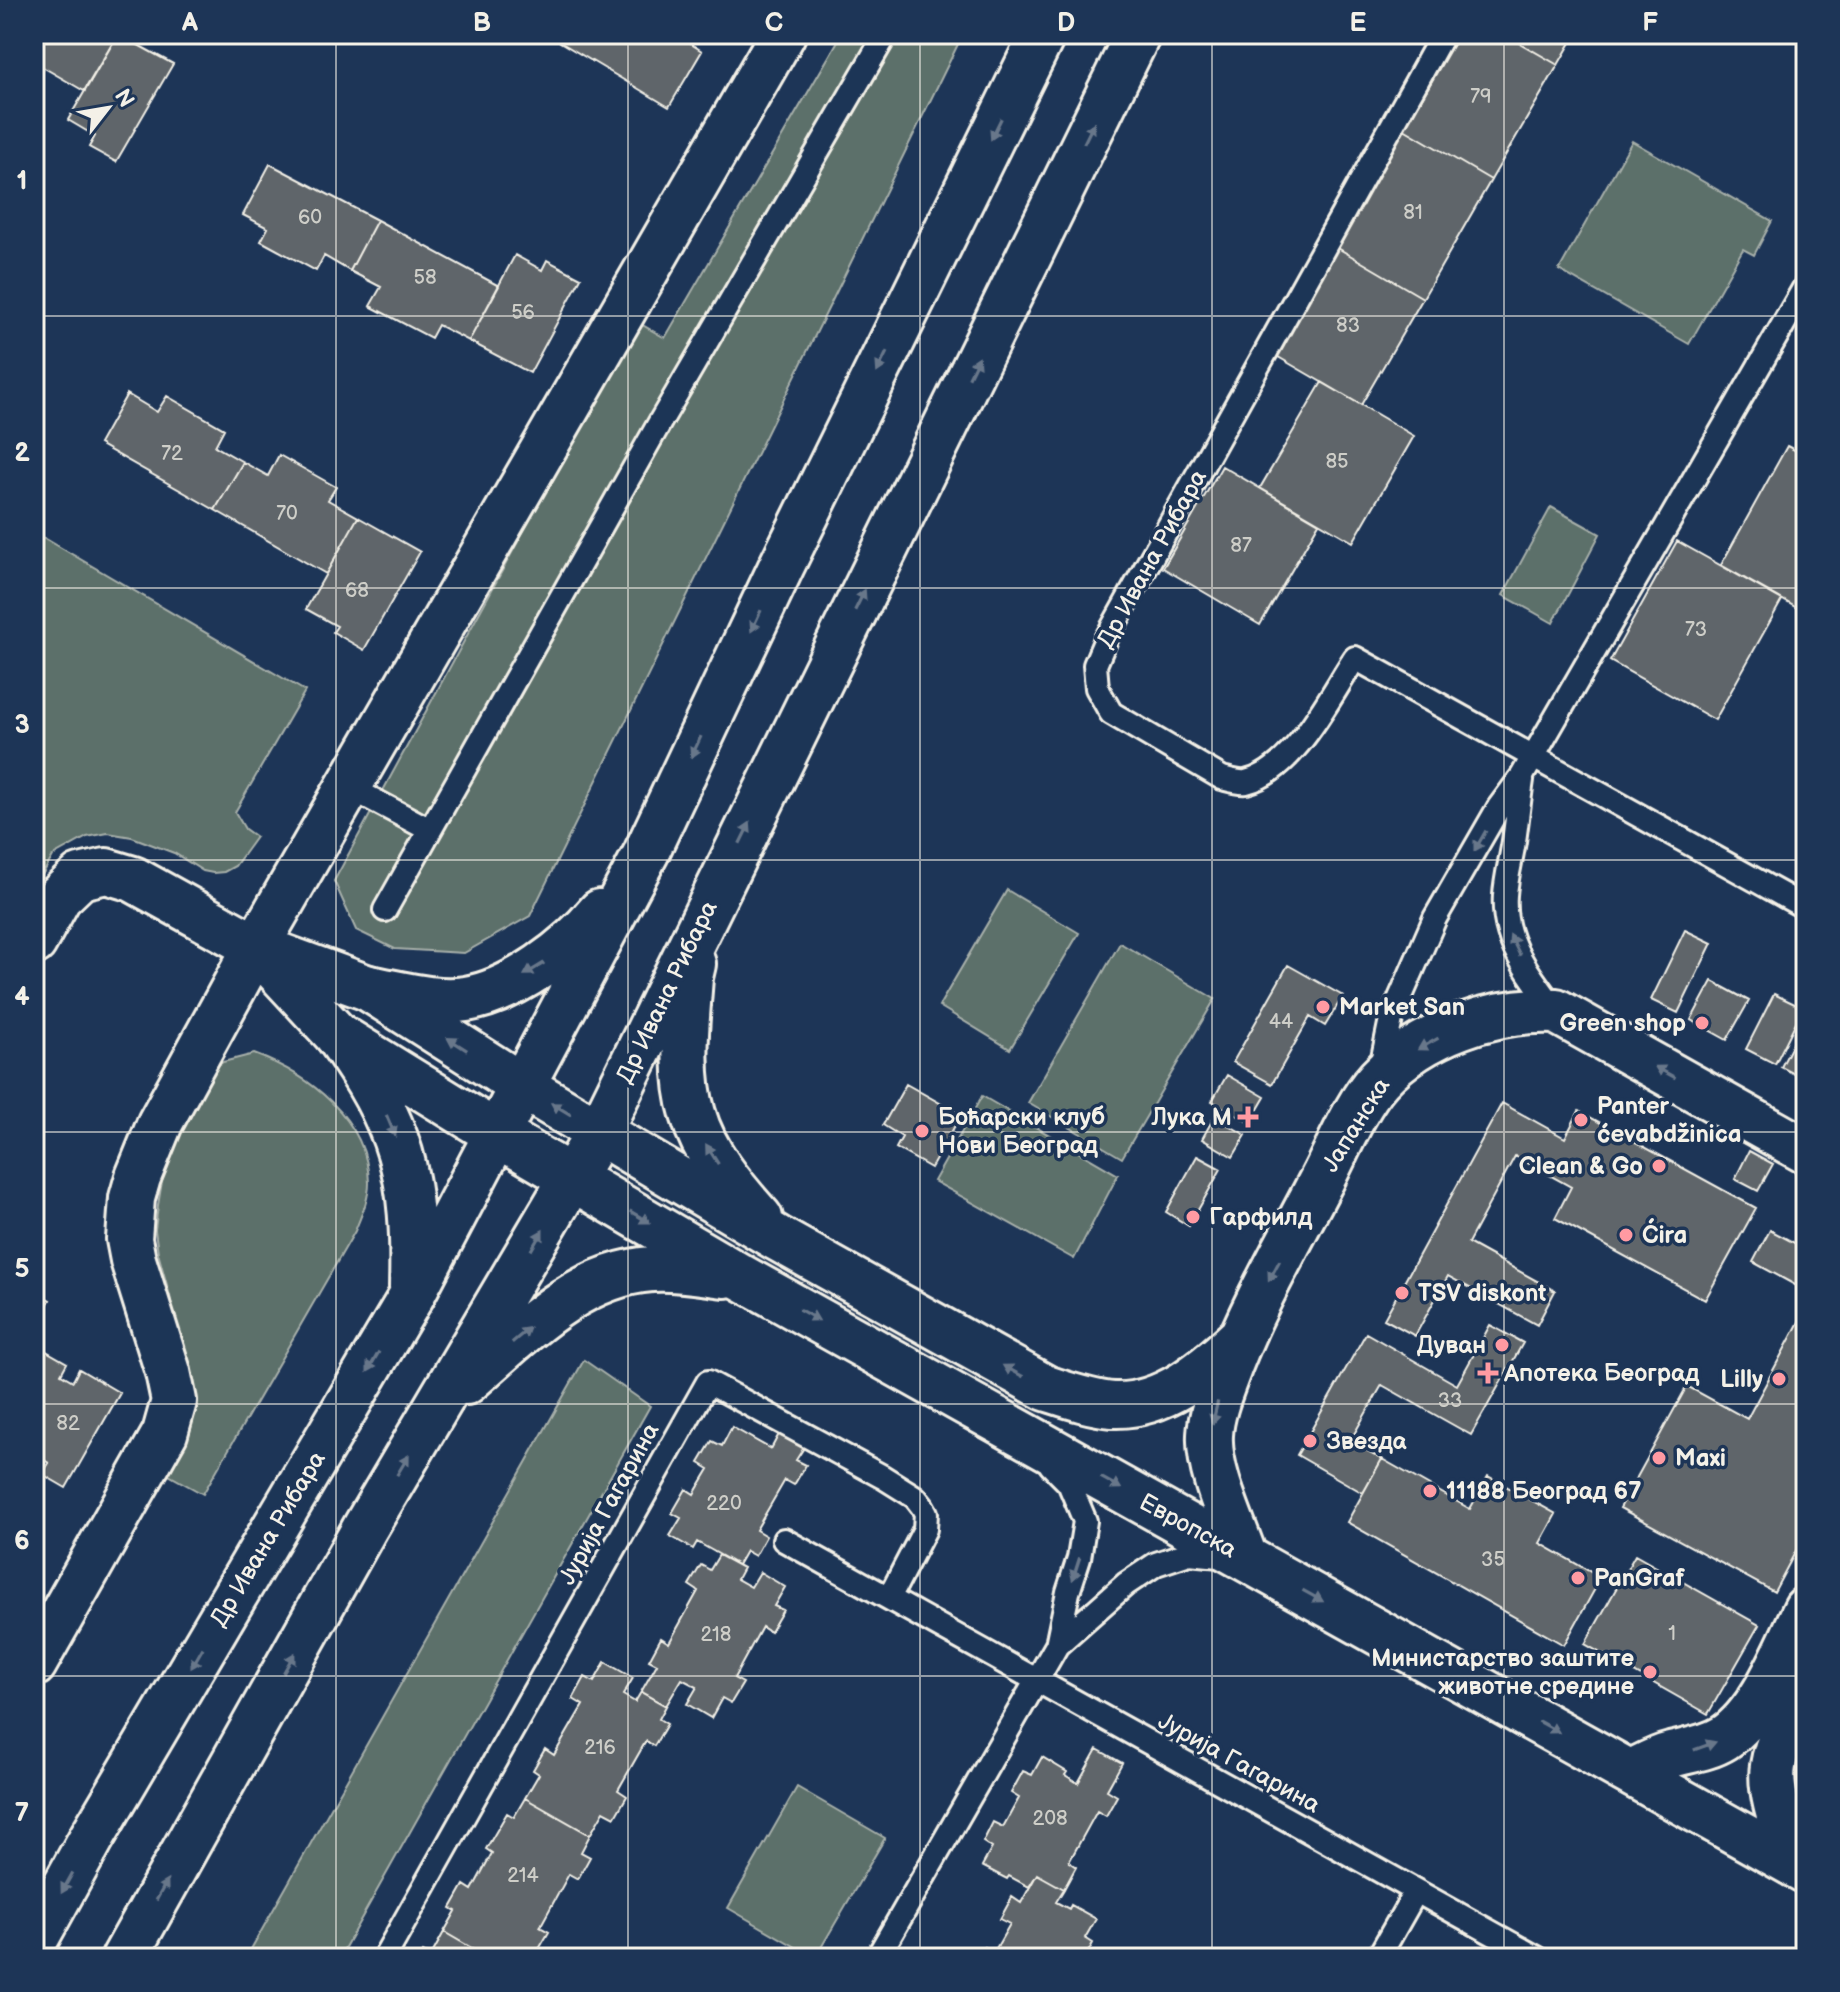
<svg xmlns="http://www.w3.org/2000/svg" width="1840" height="1992" font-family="'Balsamiq Sans',sans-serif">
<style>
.green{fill:#5b6f6b;stroke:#a8b0aa;stroke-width:2}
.building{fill:#5e656a;stroke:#f4f1e8;stroke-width:2}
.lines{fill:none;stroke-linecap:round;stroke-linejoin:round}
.lane-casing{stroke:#f4f1e8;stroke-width:28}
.street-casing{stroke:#f4f1e8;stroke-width:50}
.secondary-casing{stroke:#f4f1e8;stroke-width:50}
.lane{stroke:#1d3557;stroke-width:22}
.street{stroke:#1d3557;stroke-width:44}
.secondary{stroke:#1d3557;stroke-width:44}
.oneway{fill:#68778a}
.grid{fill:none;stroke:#f4f1e8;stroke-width:2;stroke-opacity:0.55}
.poi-dot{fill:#ff9aa2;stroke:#1d3557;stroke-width:3}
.labels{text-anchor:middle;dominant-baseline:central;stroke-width:7;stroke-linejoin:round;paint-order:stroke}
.number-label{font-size:20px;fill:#cecec8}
.street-label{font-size:24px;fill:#f4f1e8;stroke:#1d3557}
.poi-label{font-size:24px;font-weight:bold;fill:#f4f1e8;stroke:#1d3557;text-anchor:start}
.neatline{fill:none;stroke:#f4f1e8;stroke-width:3}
.grid-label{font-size:26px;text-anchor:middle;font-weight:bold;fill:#f4f1e8}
</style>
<rect width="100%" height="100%" fill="#1d3557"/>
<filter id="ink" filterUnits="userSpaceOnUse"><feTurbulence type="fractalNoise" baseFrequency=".0125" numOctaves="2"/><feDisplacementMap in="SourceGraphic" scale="16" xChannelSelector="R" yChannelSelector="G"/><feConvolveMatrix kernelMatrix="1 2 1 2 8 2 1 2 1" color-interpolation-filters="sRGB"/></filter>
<g filter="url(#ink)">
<path class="green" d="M842,34H963L530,916L464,953L395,949L356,930L334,881L637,322L665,338Z
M1632,141L1772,221L1754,255L1743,249L1689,344L1559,270Z
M1551,507L1600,534L1553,623L1503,595Z
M34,532L305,691L235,812L245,829L256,837L235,866L224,872L213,873L203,871L174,853L132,837L108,833L87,837L53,856L34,889Z
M1007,890L1079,933L1010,1049L939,1006Z
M1120,943L1215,999L1122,1158L1028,1103Z
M254,1054C308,1074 368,1119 369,1183C369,1199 361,1216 355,1231L203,1494L167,1474L188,1422L180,1351L170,1296L158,1253L155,1230L158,1205L167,1152L211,1070L223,1062Z
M982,1096L1118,1175L1074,1259L934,1181Z
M584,1360L650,1406L339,1958H246Z
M797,1787L885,1838L815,1958L728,1908Z"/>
<path class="building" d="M34,34H118L84,91L34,62Z
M118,34L173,64L116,162L89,147L95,136L68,120Z
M565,34H675L702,51L669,107L560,42Z
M1459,34H1504L1558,65L1491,180L1404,129Z
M1504,34H1576L1558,65Z
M1404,129L1491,180L1423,298L1336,247Z
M270,164L377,220L350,271L324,256L316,271L261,241L268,228L243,215Z
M377,220L499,286L469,341L438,325L431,338L370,306L381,287L350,271Z
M1336,247L1423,298L1361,405L1273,354Z
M515,255L542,270L547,260L581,278L530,373L469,341Z
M1322,382L1414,436L1353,542L1260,488Z
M127,394L157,412L167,396L224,429L215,446L243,462L215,510L99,444Z
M1787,446L1806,456V613L1721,565Z
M279,455L336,487L328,500L358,517L326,574L215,510L243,462L268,476Z
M1222,466L1319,523L1260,625L1163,568Z
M358,517L420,552L364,650L333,632L337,626L306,609Z
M1677,541L1782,600L1715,720L1610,661Z
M1685,930L1712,943L1678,1013L1651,1000Z
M1288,965L1343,996L1325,1026L1310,1017L1272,1084L1233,1062Z
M1712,981L1749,1001L1727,1040L1691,1020Z
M1774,994L1803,1008L1775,1064L1746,1049Z
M1797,1036L1806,1041V1075L1804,1079L1781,1067Z
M1227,1075L1265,1097L1250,1123L1212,1101Z
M906,1084L961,1115L931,1168L896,1148L902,1137L883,1125Z
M1502,1103L1565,1138L1579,1111L1756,1208L1705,1300L1555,1218L1571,1187L1515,1156L1468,1243L1555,1291L1537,1325L1448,1276L1415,1336L1384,1319Z
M1214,1117L1246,1135L1233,1157L1202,1139Z
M1749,1151L1773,1164L1758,1191L1735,1179Z
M1197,1156L1221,1169L1189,1226L1166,1212Z
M1770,1230L1806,1249V1291L1753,1262Z
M34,1291L50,1300L34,1328Z
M1806,1309V1532L1774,1592L1620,1508L1687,1386L1747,1419Z
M1490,1325L1523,1343L1471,1435L1382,1385L1350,1441L1382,1459L1363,1493L1297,1455L1366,1333L1457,1385Z
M34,1344L67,1363L61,1374L73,1381L79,1369L120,1393L66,1488L42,1474L49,1463L34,1454Z
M732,1427L771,1449L780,1432L805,1446L796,1460L806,1465L794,1485L785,1480L756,1530L766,1536L755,1556L746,1551L738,1565L697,1542L693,1549L670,1536L681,1518L672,1513L686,1489L694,1494L709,1469L699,1463L712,1441L722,1446Z
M1382,1459L1470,1509L1488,1476L1556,1514L1540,1543L1601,1578L1564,1645L1347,1522Z
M719,1555L743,1568L737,1579L751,1587L760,1572L785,1587L774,1606L783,1610L770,1632L762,1627L734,1678L743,1683L731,1703L722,1698L711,1718L687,1704L697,1687L682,1679L666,1706L641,1692L657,1664L649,1660L661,1638L669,1643L698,1591L689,1585L701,1565L710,1570Z
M1635,1555L1759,1625L1708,1714L1585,1644Z
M605,1662L633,1678L623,1695L635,1702L641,1692L666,1706L659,1719L667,1724L654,1746L646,1741L618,1790L627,1796L615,1817L604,1811L590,1835L525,1798L539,1774L533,1770L545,1749L554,1755L583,1705L573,1699L585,1677L594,1682Z
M1097,1749L1122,1763L1107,1790L1117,1796L1106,1816L1097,1811L1069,1862L1076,1867L1064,1889L1037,1874L1029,1887L1009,1876L1007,1879L982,1866L992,1848L983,1842L993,1822L1003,1827L1019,1798L1011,1793L1023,1771L1032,1775L1042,1757L1067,1772L1065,1775L1078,1783Z
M525,1798L590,1835L581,1852L590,1857L578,1879L569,1874L540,1927L549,1932L535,1956L523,1949L518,1958H489L444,1932L456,1911L451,1908L464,1885L472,1890L492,1853L486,1849L507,1813L514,1817Z
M1037,1874L1064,1889L1056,1902L1069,1909L1071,1905L1096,1919L1085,1938L1093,1943L1085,1958H979L985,1947L994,1952L1010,1924L1000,1919L1012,1897L1021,1903Z
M444,1932L489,1958H420L423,1952L431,1956Z"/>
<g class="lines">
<g class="lane-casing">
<path id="lane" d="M1443,34L1106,639L1095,665L1097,688L1111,713L1222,778C1230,780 1239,783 1246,782C1294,771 1330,696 1355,658L1806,908
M1522,780C1519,800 1517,821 1514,841C1509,873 1499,899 1509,932C1517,961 1539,987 1556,1011
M349,787L430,830
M385,910L660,422L886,34
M1380,1072L1391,1019L1435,918L1499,807L1522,776L1806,285
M1051,1465L1069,1483L1085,1521L1079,1558L1068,1592L1057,1645
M784,1540L1537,1958
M384,1958L708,1382L883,1477L915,1497L922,1506L926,1513L925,1529L889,1598
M877,1958L1057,1645L1126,1584L1156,1564L1189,1553L1220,1556
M1378,1958L1416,1891"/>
</g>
<g class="street-casing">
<path id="street" d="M34,942L59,897L80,877L106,871L133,879L256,947L368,988L522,1086
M260,952L337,1035L497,1134
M34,1664L165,1433L174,1401L168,1372L133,1260L129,1239L132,1198L138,1177L160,1123L256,947L783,34
M1632,1772C1644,1766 1658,1758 1671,1755C1689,1750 1708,1748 1724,1738C1762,1714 1786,1649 1806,1609
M1795,1865C1787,1838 1768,1794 1773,1766C1777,1740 1793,1714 1806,1691"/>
</g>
<g class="secondary-casing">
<path id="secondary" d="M693,964L690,977C687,1021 680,1071 693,1114C704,1153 733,1188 760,1218
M368,988C399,993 434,1004 466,999C514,991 570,949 600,912
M337,1035C402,1126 415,1175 412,1287
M522,1086L777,1238L1046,1388C1068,1395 1090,1403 1113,1405C1163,1407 1205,1371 1239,1339
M497,1134L741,1277L1806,1871
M466,1382C520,1336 577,1274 652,1269C675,1267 701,1272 725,1275
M1245,1558C1233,1523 1208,1472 1210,1435C1211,1412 1222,1387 1230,1365C1254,1303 1288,1245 1319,1185C1336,1154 1355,1105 1379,1079C1422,1033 1494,1008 1556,1011L1806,1151
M34,1942L92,1837L412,1295L522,1086L646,853L782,565L1043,34
M124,1958L366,1526L599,1132L1138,34"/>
</g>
<use href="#lane" class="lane"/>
<use href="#street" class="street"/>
<use href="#secondary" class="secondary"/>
</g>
<defs><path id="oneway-solid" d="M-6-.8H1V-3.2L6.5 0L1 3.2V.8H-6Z" transform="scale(2)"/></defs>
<g class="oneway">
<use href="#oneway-solid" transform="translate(996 129) rotate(116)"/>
<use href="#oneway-solid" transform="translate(1089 133) rotate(-64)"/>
<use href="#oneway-solid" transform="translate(882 362) rotate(116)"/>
<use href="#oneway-solid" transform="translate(974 367) rotate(-64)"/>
<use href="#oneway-solid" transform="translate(860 600) rotate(-64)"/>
<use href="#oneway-solid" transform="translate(756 621) rotate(115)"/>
<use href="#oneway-solid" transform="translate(696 747) rotate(115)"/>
<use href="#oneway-solid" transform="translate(745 833) rotate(-64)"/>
<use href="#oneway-solid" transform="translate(1480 841) rotate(120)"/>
<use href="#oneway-solid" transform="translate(1515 945) rotate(-116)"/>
<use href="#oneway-solid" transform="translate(534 969) rotate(149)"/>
<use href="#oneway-solid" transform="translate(457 1044) rotate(-148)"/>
<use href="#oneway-solid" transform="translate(1428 1044) rotate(151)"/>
<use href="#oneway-solid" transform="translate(1665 1072) rotate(-151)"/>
<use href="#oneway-solid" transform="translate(561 1109) rotate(-149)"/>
<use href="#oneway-solid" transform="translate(391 1126) rotate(67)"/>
<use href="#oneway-solid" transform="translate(712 1154) rotate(-122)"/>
<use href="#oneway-solid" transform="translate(640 1217) rotate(30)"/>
<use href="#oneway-solid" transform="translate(537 1240) rotate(-60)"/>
<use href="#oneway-solid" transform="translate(1274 1271) rotate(118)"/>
<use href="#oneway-solid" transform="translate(809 1315) rotate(29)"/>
<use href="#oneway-solid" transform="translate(521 1335) rotate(-40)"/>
<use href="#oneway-solid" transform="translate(373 1362) rotate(120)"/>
<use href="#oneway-solid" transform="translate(1013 1371) rotate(-151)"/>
<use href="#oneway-solid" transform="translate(1215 1413) rotate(103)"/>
<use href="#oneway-solid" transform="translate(403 1465) rotate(-59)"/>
<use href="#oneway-solid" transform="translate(1111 1483) rotate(29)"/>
<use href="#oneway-solid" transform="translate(1076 1569) rotate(108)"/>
<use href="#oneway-solid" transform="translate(1313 1596) rotate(29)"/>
<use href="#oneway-solid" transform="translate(197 1658) rotate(120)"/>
<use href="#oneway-solid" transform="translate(289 1663) rotate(-61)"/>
<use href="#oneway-solid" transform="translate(1549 1727) rotate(29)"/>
<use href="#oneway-solid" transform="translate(1705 1746) rotate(-20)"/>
<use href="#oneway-solid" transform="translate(67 1883) rotate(119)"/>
<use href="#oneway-solid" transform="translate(162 1890) rotate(-61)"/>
</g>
</g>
<path class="grid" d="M336,34V1958M628,34V1958M920,34V1958M1212,34V1958M1504,34V1958M34,316H1806M34,588H1806M34,860H1806M34,1132H1806M34,1404H1806M34,1676H1806"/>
<g class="poi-dot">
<circle cx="1323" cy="1007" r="8"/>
<circle cx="1702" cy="1023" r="8"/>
<path d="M1244 1105h8v8h8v8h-8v8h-8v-8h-8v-8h8z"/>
<circle cx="1581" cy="1120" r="8"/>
<circle cx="922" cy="1131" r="8"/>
<circle cx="1659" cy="1166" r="8"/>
<circle cx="1193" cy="1217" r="8"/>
<circle cx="1626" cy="1235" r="8"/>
<circle cx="1402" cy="1293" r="8"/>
<circle cx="1502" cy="1345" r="8"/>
<path d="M1484 1361h8v8h8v8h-8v8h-8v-8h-8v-8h8z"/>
<circle cx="1779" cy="1379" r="8"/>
<circle cx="1310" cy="1441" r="8"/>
<circle cx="1659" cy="1458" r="8"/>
<circle cx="1430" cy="1491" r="8"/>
<circle cx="1578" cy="1578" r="8"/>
<circle cx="1650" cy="1672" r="8"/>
</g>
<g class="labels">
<g class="number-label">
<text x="1481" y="97">79</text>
<text x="1413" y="213">81</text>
<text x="310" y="218">60</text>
<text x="425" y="278">58</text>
<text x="523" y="313">56</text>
<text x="1348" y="326">83</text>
<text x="172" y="454">72</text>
<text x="1337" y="462">85</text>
<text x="287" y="514">70</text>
<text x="1241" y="546">87</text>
<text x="357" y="591">68</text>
<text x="1696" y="630">73</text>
<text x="1281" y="1022">44</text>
<text x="1450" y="1401">33</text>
<text x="68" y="1424">82</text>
<text x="724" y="1504">220</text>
<text x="1493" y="1560">35</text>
<text x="1672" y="1634">1</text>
<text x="716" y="1635">218</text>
<text x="600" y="1748">216</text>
<text x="1050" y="1819">208</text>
<text x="523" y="1876">214</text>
</g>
<g class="street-label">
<text transform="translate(1152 559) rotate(-61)">Др Ивана Рибара</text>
<text transform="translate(667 992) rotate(-64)">Др Ивана Рибара</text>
<text transform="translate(1356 1125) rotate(-58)">Јапанска</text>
<text transform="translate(609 1504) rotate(-61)">Јурија Гагарина</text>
<text transform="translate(1188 1526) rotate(29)">Европска</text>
<text transform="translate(268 1539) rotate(-59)">Др Ивана Рибара</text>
<text transform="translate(1239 1763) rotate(29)">Јурија Гагарина</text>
</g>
<g class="poi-label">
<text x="1339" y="1007">Market San</text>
<text x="1686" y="1023" text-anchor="end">Green shop</text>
<text x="1597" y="1106">Panter<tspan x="1597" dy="28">ćevabdžinica</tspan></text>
<text x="938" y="1117">Боћарски клуб<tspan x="938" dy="28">Нови Београд</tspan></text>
<text x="1232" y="1117" text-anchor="end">Лука М</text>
<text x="1643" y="1166" text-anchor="end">Clean &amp; Go</text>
<text x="1209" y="1217">Гарфилд</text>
<text x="1642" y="1235">Ćira</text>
<text x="1418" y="1293">TSV diskont</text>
<text x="1486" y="1345" text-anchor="end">Дуван</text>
<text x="1504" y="1373">Апотека Београд</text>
<text x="1763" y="1379" text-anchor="end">Lilly</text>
<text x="1326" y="1441">Звезда</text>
<text x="1675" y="1458">Maxi</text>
<text x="1446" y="1491">11188 Београд 67</text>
<text x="1594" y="1578">PanGraf</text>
<text x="1634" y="1658" text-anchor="end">Министарство заштите<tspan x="1634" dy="28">животне средине</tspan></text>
</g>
</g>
<rect width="1840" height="1992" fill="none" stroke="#1d3557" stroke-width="88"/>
<g transform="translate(108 108) rotate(59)" stroke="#1d3557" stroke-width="6" paint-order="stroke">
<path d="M0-6L14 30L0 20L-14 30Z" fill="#f4f1e8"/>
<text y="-12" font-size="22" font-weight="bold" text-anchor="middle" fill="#f4f1e8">N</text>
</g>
<rect x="44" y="44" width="1752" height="1904" class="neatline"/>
<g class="grid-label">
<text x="190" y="31">A</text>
<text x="482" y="31">B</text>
<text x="774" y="31">C</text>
<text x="1066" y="31">D</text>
<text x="1358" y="31">E</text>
<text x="1650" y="31">F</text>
<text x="22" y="189">1</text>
<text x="22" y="461">2</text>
<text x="22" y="733">3</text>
<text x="22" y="1005">4</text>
<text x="22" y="1277">5</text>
<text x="22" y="1549">6</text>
<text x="22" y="1821">7</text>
</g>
</svg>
